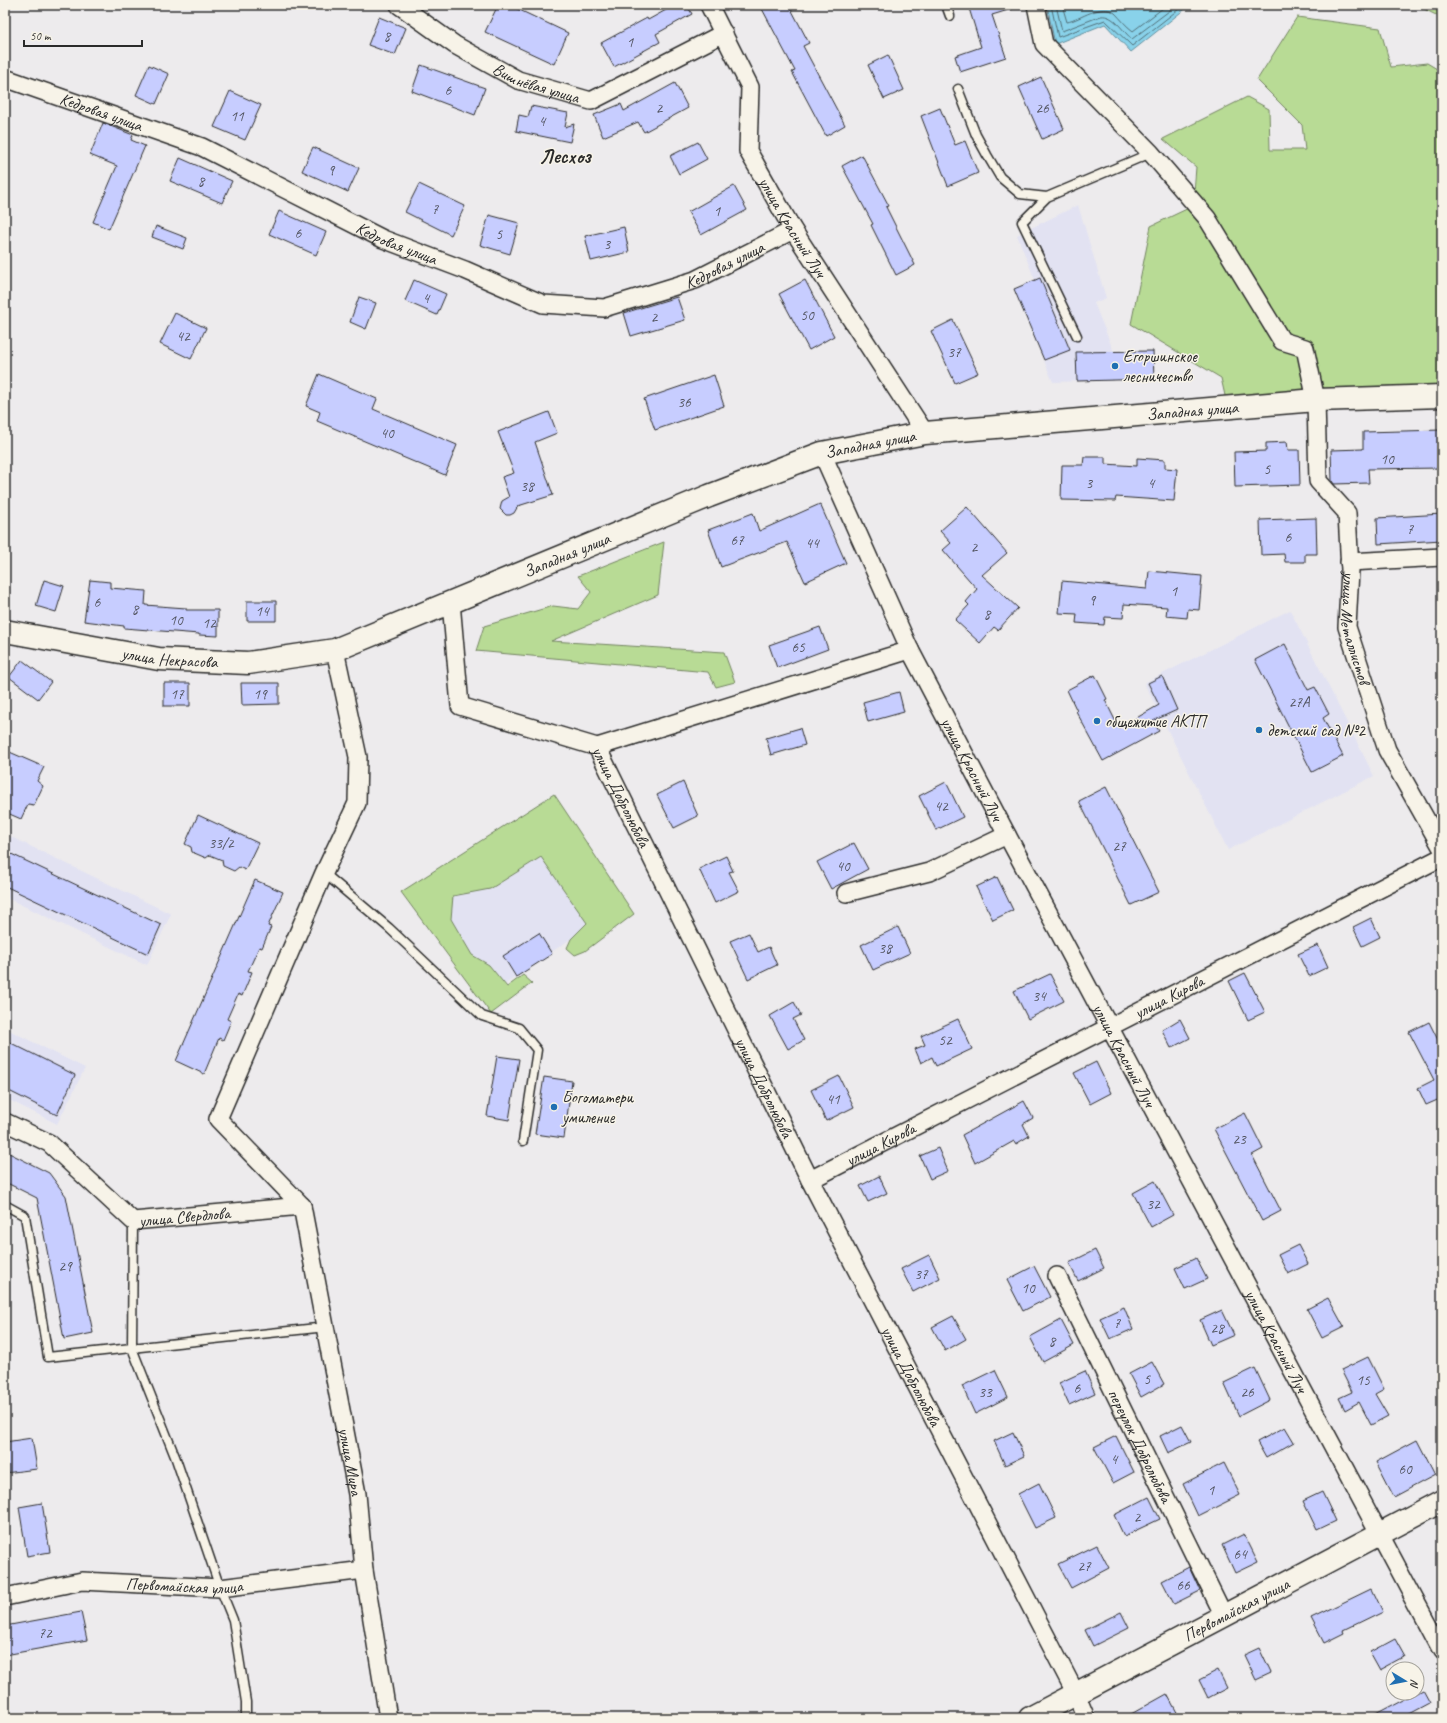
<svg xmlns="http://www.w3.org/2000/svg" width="1447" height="1723" font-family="Caveat,sans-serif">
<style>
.built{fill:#e2e2f2}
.green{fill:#b8db95;stroke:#728360}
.water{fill:#89d2ea;stroke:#638f9e}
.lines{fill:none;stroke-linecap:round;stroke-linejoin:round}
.shore{stroke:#516e77;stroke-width:1}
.building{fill:#c7cdff;stroke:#2b2b2b}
.lane-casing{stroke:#2b2b2b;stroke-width:11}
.street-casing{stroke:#2b2b2b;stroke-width:20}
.secondary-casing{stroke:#2b2b2b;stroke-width:25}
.lane{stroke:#f7f3e8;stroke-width:8}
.street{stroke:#f7f3e8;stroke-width:17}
.secondary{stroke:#f7f3e8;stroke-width:22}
.poi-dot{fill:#1f6fb2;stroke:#f7f3e8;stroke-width:1.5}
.labels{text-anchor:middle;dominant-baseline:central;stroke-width:3;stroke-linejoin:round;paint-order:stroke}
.number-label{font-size:15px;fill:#525460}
.street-label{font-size:17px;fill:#2b2b2b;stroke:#f7f3e8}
.poi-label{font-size:17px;fill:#2b2b2b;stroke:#f7f3e8;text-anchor:start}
.district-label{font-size:21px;font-weight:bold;fill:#2b2b2b;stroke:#f7f3e8}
</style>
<rect width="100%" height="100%" fill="#edebed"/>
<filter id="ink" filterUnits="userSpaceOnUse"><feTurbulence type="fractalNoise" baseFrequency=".025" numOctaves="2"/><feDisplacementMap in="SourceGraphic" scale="8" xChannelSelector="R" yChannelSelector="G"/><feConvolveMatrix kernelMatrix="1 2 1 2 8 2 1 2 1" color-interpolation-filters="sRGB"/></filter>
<g filter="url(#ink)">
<path class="built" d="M1078,205L1106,298L1094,303L1114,352L1153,351L1154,379L1053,382L1014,289L1035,280L1017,235Z
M1290,610L1374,776L1228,850L1144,683Z
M546,830L605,915L494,992L435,907Z
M5,834L171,914L147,965L5,897Z
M5,1028L85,1068L57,1124L5,1098Z"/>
<path class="green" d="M1416,5H1442V18Z
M1297,17L1380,28L1391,67L1427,63L1442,72V386L1226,400L1221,378L1131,324L1151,226L1193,206L1196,167L1163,139L1247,97L1269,109L1270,150H1305L1302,125L1257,80Z
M664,542L658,595L551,641L724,652L735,682L716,687L708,672L476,651L484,626L553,606L578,609L591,592L578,576Z
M554,794L634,914L585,951L575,955L567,948L571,939L587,923L541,857L490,889L453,896L451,919L472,955L489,965L507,987L523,975L532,983L491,1014L401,892Z"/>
<path class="water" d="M1047,5H1190L1131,52L1105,24L1055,44Z"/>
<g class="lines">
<path class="shore" d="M1051,5L1058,37L1105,20L1132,46L1184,5
M1056,5L1062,31L1101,16C1114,14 1123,32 1132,39L1177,5
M1062,5L1067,22C1080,20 1101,2 1115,13C1121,19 1126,26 1133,31L1167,5"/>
</g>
<path class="building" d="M498,5H509L568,33L554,64L485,32Z
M675,5H687L692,14L656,34L660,42L614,67L601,43L647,18L648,20Z
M760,5H789L809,43L803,46L845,125L826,136L792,72L795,71Z
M968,5H1015V8L992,15L1006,57L960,72L955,56L981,47Z
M379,17L406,28L395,55L368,45Z
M888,55L904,90L884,99L868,65Z
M149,65L169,74L156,104L136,95Z
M421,65L485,88L475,115L412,91Z
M1041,77L1064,129L1042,139L1019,87Z
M675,83L688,108L644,132L638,122L603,137L594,115L621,104L624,111Z
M230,91L261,105L245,140L214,127Z
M531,106L568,113L565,127L574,124L570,142L516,131L519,115L528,117Z
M940,108L955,145L965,141L978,173L948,186L921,116Z
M103,123L133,135L131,140L145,146L109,229L93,222L117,166L90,155Z
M698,142L707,159L679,174L670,156Z
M313,147L359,168L348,192L302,171Z
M862,155L889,206L886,207L915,265L896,275L871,225L873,224L842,166Z
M180,158L232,181L222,203L170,181Z
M419,184L465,206L451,235L405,212Z
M734,186L747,210L701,235L688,212Z
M279,211L326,232L316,255L269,234Z
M489,215L519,223L510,254L480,245Z
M156,226L187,238L183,249L152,237Z
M624,227L629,252L591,261L585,236Z
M1040,278L1070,350L1044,360L1014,289Z
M414,280L446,294L437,315L405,301Z
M805,280L834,336L809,350L779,294Z
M359,297L376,303L366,329L350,322Z
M677,297L685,320L631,336L624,313Z
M175,313L206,328L191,359L160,344Z
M953,320L978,373L955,383L931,331Z
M1153,351L1154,379L1077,381L1076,352Z
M319,374L377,399L373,409L457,445L445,475L317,421L320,412L306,406Z
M714,375L724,406L655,430L644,399Z
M549,412L557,433L535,442L553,495L518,506L514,513L510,515H506L500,509L502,501L509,497L502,477L514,473L498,432Z
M1442,430V468L1368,469L1369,483L1334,484L1332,481L1331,450L1363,449V432Z
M1287,442L1288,450H1299L1300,485L1235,487L1234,452L1266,451V443Z
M1084,457H1105V464L1137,466V458L1165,460V468L1177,469L1174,501L1116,497L1115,501L1061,500L1062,465H1083Z
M820,504L846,563L805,582L787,542L721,567L708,530L753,513L759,531Z
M967,507L1007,553L982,575L1018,608L998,630L994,627L980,643L955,620L969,605L966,602L977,589L943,550L951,543L940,531Z
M1442,514V540L1378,544L1377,518Z
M1316,518L1317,554H1305V562H1285L1284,554L1261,555L1260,520Z
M1149,571L1202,576L1199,610L1188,609L1187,618L1166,616L1167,607L1124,604L1123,618L1105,617L1104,625L1076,623L1077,614L1059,613L1062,581L1147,589Z
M44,580L64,586L56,612L36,606Z
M90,580L110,582V588L146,591L145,605L186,608V610H218V636L199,635V634L124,628V626L84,621Z
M247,601H276V621H247Z
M820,627L828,649L777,668L769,645Z
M1285,644L1308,690L1315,687L1329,714L1323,718L1343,756L1312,772L1255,660Z
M22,660L51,682L38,699L9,677Z
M1095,675L1107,699L1105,700L1119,728L1159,705L1148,683L1162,676L1177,710L1153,721L1159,731L1103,761L1076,711H1077L1067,690Z
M164,683H190V706H164Z
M241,683H279V704L242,705Z
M899,692L904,712L868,722L863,702Z
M800,728L805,745L771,755L766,738Z
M5,750L44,767L37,781L43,786L34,805L28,804L21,819L5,812V772L9,764L5,761Z
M683,782L698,816L674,828L657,795Z
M946,782L963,817L936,830L919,796Z
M1106,787L1159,892L1131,905L1079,801Z
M198,815L258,843L245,870L239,867L234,871L223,866L222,860L210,855L206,858L192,852L191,847L185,844Z
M854,843L868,869L831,889L817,862Z
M5,851L161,925L148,954L5,886Z
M726,856L733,871L729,872L739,891L715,903L699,869Z
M997,877L1013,910L993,920L976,887Z
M255,880L283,892L268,926L271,927L262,948L259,947L248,971L252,972L242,996L238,994L227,1019L231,1021L223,1040L219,1038L204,1074L176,1061Z
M1371,918L1380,937L1362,946L1353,927Z
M898,927L910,953L873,970L861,945Z
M539,933L552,954L516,977L503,956Z
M749,933L758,952L769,947L777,965L748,979L730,941Z
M1318,945L1328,967L1309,976L1298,954Z
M1245,973L1265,1012L1248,1020L1229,981Z
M1050,974L1064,1001L1028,1019L1014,991Z
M794,1002L801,1015L793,1019L804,1040L788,1049L770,1016Z
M958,1019L972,1049L936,1066L932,1057L921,1063L915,1049L925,1045L921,1036Z
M1180,1019L1190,1038L1171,1048L1162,1030Z
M1429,1022L1442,1048V1098L1426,1105L1418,1088L1434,1080L1409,1032Z
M5,1040L75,1075L57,1115L5,1089Z
M497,1056L519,1059L509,1120L487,1116Z
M1096,1062L1111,1093L1090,1104L1074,1073Z
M839,1076L854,1107L826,1121L811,1090Z
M544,1077L572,1081L564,1138L535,1134Z
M1024,1101L1033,1118L1023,1124L1029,1136L1016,1144L1014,1141L975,1163L962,1135Z
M1245,1113L1263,1149L1252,1155L1281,1211L1262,1221L1214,1129Z
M938,1148L948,1171L930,1179L920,1156Z
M5,1151L49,1173L66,1196L93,1333L64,1339L37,1198L5,1182Z
M879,1176L887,1193L868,1202L860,1186Z
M1155,1181L1173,1215L1151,1227L1133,1193Z
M1298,1245L1308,1264L1288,1274L1278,1255Z
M1095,1250L1104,1268L1078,1281L1069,1263Z
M929,1255L940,1278L913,1292L901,1269Z
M1196,1258L1207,1279L1185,1289L1175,1268Z
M1034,1266L1050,1297L1023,1311L1007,1280Z
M1328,1298L1344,1327L1322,1338L1307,1309Z
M1124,1307L1133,1329L1110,1339L1100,1318Z
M1222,1310L1234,1335L1211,1345L1200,1320Z
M953,1316L966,1339L945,1351L932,1327Z
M1061,1320L1074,1345L1043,1362L1030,1337Z
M1368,1357L1384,1389L1375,1394L1388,1416L1371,1425L1359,1402L1345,1410L1339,1398L1352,1392L1341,1370Z
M1152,1362L1164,1384L1141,1397L1129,1374Z
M1255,1368L1270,1400L1239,1416L1224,1383Z
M995,1370L1008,1397L975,1414L962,1386Z
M1085,1371L1095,1393L1069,1405L1059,1383Z
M1182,1425L1191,1442L1168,1453L1160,1436Z
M1285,1427L1294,1442L1266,1458L1257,1442Z
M1013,1432L1024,1456L1005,1465L994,1441Z
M1116,1436L1134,1472L1113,1483L1094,1447Z
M32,1438L37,1469L5,1473V1442Z
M1417,1440L1435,1475L1394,1497L1376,1462Z
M1224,1463L1240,1495L1198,1516L1183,1484Z
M1039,1483L1056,1518L1035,1528L1018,1494Z
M1322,1492L1336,1521L1317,1530L1303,1501Z
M1149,1497L1160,1519L1124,1536L1114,1515Z
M42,1503L50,1552L27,1556L19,1507Z
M1244,1534L1258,1562L1235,1573L1222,1545Z
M1097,1545L1109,1568L1071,1588L1058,1564Z
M1189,1567L1200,1591L1174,1604L1162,1581Z
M1371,1589L1382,1612L1343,1631L1344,1633L1324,1643L1311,1618Z
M81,1612L87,1640L5,1655V1626Z
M1121,1612L1129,1628L1093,1646L1085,1630Z
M1395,1639L1405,1657L1381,1670L1371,1652Z
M1259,1648L1271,1673L1256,1680L1244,1655Z
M1218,1670L1227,1688L1208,1698L1199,1680Z
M1422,1690L1429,1703L1401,1718H1369Z
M1167,1694L1180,1718H1124Z"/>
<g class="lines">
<g class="lane-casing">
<path id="lane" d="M946,5L950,16
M958,89L976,135L987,155L1000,177L1020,194L1047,197L1151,153
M1047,197L1022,222L1077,336
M324,873L389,928L482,1016L519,1028L537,1050L523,1141
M5,1205L25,1216L48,1357L326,1327
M133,1221L132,1348L176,1459L220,1588L233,1620L246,1702V1718"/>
</g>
<g class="street-casing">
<g id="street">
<path id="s1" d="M399,5L455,45L518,80L591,101L724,33"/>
<path id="s2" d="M709,5L750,87L748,151L793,230L925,433"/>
<path id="s3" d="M1036,5L1044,44L1151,153L1207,218L1282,341L1305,348L1316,400L1318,481L1347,513L1350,570L1347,627L1387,750L1442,848"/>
<path id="s4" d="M5,78L202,147L383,239L465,270L543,304L604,308L695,280L793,230"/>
<path id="s5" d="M822,453L910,650L1007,835L1442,1651"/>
<path d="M1349,562L1442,557"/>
<path d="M451,602L460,706L597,747"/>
<path id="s6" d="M910,650L597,747L810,1180L1076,1694L1086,1718"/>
<path d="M846,893L929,872L1007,835"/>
<path id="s7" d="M5,1122L49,1143L133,1221L302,1206"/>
<path id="s8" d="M810,1180L1442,857"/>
<path d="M302,1206L218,1119L324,873L357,803L358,757L335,650"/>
<path id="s9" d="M302,1206L357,1494L364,1570L388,1718"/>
<path id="s10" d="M1057,1276L1224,1616"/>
<path id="s11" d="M5,1597L82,1581L220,1588L364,1570"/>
</g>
</g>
<g class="secondary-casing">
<g id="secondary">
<path id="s12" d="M5,631L159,659L248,663L335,650L709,496L822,453L925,433L1316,400L1442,396"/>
<path id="s13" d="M1030,1718L1442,1501"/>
</g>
</g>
<use href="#lane" class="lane"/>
<use href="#street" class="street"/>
<use href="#secondary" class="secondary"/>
</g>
</g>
<g class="poi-dot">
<circle cx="1115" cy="366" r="4"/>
<circle cx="1097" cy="721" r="4"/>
<circle cx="1259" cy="730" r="4"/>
<circle cx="554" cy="1107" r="4"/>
</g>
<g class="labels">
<g class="number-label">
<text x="387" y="36">8</text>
<text x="630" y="42">1</text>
<text x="448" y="90">6</text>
<text x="659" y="108">2</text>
<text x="1042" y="108">26</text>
<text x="237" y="116">11</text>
<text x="542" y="121">4</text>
<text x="331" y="170">9</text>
<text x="201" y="181">8</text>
<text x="435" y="209">7</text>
<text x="717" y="211">1</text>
<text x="298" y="233">6</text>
<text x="499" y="234">5</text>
<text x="607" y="244">3</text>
<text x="426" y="298">4</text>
<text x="807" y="315">50</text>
<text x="654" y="317">2</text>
<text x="183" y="336">42</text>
<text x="954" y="352">37</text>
<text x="684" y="402">36</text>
<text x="387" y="433">40</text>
<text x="1387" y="459">10</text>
<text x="1267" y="469">5</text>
<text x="1089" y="483">3</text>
<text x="1151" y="483">4</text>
<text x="527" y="486">38</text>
<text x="1410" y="529">7</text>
<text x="1288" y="537">6</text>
<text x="737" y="540">67</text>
<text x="812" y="543">44</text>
<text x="974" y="547">2</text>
<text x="1174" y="591">1</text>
<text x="1092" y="600">9</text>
<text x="97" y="602">6</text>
<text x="135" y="609">8</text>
<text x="262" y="611">14</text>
<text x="987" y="614">8</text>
<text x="176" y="620">10</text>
<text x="209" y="623">12</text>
<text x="798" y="647">65</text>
<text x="177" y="694">17</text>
<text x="260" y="694">19</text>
<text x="1299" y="702">27А</text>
<text x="941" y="806">42</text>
<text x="221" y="843">33/2</text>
<text x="1119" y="846">27</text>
<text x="843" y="866">40</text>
<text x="885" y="948">38</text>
<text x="1039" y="996">34</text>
<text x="945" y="1040">52</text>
<text x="833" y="1099">41</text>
<text x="1239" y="1139">23</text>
<text x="1153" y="1204">32</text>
<text x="65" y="1266">29</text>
<text x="921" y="1274">37</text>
<text x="1028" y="1288">10</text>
<text x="1117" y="1323">7</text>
<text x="1217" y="1328">28</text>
<text x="1052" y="1341">8</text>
<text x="1147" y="1379">5</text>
<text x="1363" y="1380">15</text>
<text x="1077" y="1388">6</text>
<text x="985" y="1392">33</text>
<text x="1247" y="1392">26</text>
<text x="1114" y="1459">4</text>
<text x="1405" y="1469">60</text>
<text x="1211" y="1490">1</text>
<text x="1137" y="1517">2</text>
<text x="1240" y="1554">64</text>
<text x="1084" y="1566">27</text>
<text x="1183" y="1585">66</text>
<text x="45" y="1633">72</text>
</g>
<g class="street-label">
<text stroke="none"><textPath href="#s1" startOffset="159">Вишнёвая улица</textPath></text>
<text stroke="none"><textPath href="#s4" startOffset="102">Кедровая улица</textPath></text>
<text stroke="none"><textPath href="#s2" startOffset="244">улица Красный Луч</textPath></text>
<text stroke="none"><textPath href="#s4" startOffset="426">Кедровая улица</textPath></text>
<text stroke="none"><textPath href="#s4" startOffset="774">Кедровая улица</textPath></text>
<text stroke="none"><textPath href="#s12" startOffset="1232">Западная улица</textPath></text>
<text stroke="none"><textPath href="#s12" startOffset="908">Западная улица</textPath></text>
<text stroke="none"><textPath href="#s12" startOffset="584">Западная улица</textPath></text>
<text stroke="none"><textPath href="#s3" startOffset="740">улица Металлистов</textPath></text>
<text stroke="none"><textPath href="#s12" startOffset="167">улица Некрасова</textPath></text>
<text stroke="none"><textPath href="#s5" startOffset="350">улица Красный Луч</textPath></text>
<text stroke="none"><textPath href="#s6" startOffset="383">улица Добролюбова</textPath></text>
<text stroke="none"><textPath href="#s8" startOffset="403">улица Кирова</textPath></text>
<text stroke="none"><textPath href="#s5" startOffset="674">улица Красный Луч</textPath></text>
<text stroke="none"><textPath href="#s6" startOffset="707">улица Добролюбова</textPath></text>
<text stroke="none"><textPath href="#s8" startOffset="79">улица Кирова</textPath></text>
<text stroke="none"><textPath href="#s7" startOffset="215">улица Свердлова</textPath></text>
<text stroke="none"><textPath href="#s5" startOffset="998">улица Красный Луч</textPath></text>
<text stroke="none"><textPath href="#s6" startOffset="1031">улица Добролюбова</textPath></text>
<text stroke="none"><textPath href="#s10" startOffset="189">переулок Добролюбова</textPath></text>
<text stroke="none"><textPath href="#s9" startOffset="260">улица Мира</textPath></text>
<text stroke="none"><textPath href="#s11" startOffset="181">Первомайская улица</textPath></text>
<text stroke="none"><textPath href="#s13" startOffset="233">Первомайская улица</textPath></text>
</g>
<g class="poi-label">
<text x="1123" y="356">Егоршинское<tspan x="1123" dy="20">лесничество</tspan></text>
<text x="1105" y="721">общежитие АКТП</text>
<text x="1267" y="730">детский сад №2</text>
<text x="562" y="1097">Богоматери<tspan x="562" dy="20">умиление</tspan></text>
</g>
<g class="district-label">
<text x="565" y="156">Лесхоз</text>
</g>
</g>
<rect width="1447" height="1723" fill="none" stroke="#f7f3e8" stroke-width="20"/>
<rect x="10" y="10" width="1427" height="1703" fill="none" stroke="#2b2b2b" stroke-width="1.5" filter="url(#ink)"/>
<g transform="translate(1405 1681) rotate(100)"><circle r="19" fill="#f7f3e8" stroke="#a5a39c"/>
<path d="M0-3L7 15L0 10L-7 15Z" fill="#1f6fb2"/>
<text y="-6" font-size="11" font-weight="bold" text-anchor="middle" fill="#2b2b2b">N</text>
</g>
<path d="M24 40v6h118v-6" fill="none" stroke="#2b2b2b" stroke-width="2"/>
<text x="30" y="40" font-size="12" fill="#2b2b2b" stroke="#f7f3e8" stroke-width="3" paint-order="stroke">50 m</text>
</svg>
